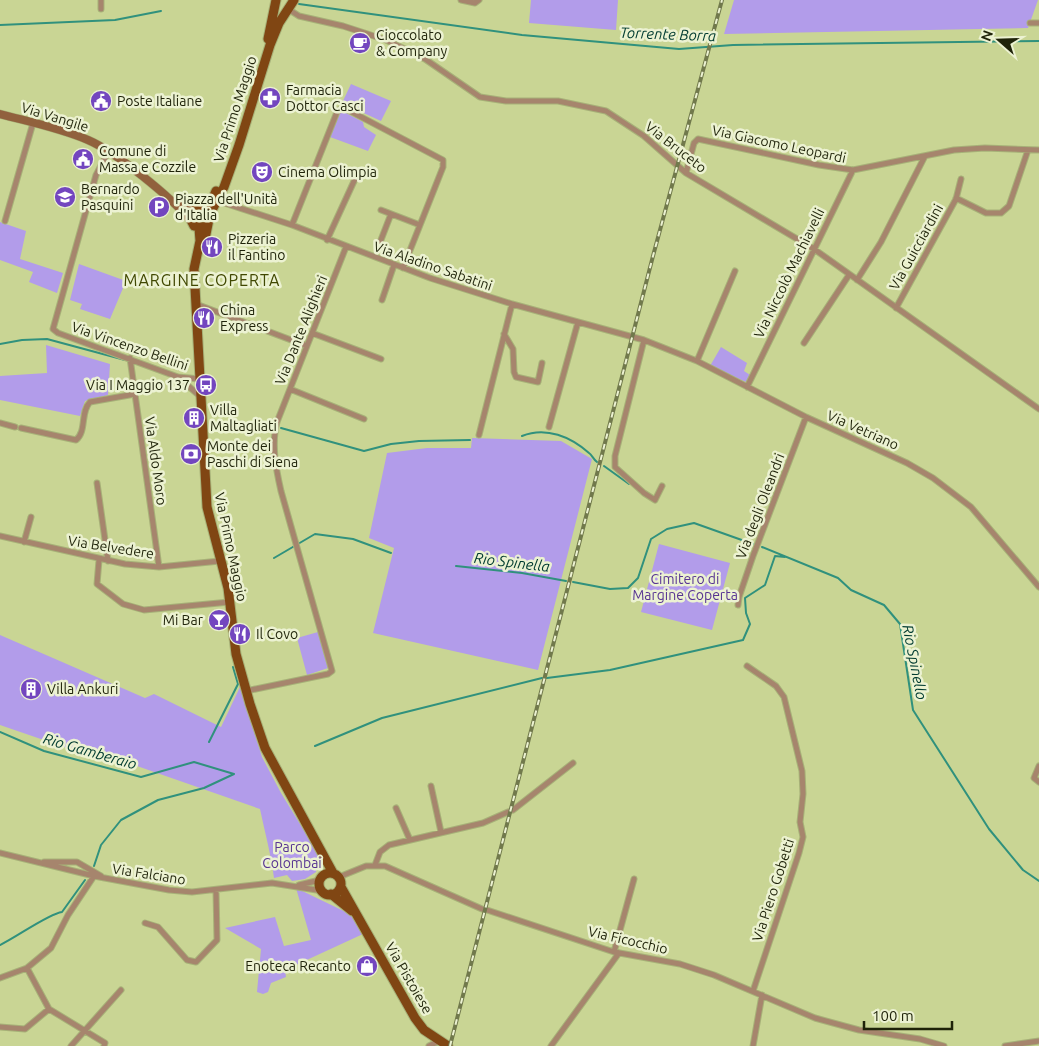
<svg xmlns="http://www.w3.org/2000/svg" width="1039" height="1046" font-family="Ubuntu,sans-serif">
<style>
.green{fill:#b29cea}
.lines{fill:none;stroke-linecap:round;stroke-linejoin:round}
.stream{stroke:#30917d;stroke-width:2}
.street-casing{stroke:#a7b178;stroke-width:7}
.secondary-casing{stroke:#a7b178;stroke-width:9}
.primary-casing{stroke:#a7b178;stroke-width:11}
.street{stroke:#a6856d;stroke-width:5}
.secondary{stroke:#91613d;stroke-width:8}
.primary{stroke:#804613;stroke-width:9}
.rail-casing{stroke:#71794c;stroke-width:4}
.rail{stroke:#ecf2d2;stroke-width:2;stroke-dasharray:5.5;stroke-linecap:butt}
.labels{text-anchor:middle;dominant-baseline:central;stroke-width:5;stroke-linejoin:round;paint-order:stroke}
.poi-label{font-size:14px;fill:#1f2309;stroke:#ecf2d2;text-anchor:start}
.street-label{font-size:14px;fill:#1f2309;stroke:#ecf2d2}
.park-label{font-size:14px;fill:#573492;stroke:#ecf2d2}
.water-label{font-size:15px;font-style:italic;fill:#003b30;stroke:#ecf2d2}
.quarter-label{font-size:16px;letter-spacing:1px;fill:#404801;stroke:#ecf2d2}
</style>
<rect width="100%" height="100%" fill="#c9d594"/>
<path class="green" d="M531,0H618L616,30L529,23Z
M734,0H1038L1028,28L724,34Z
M351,84L391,101L381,121L342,103Z
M344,112L363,122L364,127L376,135L368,151L330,137L340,113Z
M0,222L26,231L20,259L63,273L57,293L29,282L33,272L0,260Z
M79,264L126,281L110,319L80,309L82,304L70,300Z
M46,345L110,364L108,395L85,401L80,416L0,400V376L47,373Z
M721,347L747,363L744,371L750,375L746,382L710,366Z
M472,438L561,441L592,459L538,670L373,633L394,548L369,538L387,453L427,448H471Z
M659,544L730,563L712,630L641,612Z
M318,632L328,668L307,675L297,638Z
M0,635L145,698L154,694L221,727L240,687L262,757L281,793L319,855L316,872L305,879L292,881L287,875L274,878C271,854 265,833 260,809L137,766L67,748L0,725Z
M296,888L352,915L363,934L285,970L286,977L271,983L268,992L263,994L257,992L261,949L225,928L275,917L284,946L311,940Z"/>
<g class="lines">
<path class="stream" d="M299,4L522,35L679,49L733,45L1039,41
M0,25L115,20L161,11
M0,344L22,340L47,339L125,360
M281,428L364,451L391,444L419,441L470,440
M522,436C546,426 571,437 589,453C592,455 593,459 597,462
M604,466L629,484
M762,547L838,578L851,590L884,605L900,624L913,710L989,829L1023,870L1039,881
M274,558L315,534L353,539L391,553
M456,566L522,573L566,581
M573,582L610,589L628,588L638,578L651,539L667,529L694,523L753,544
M547,678L610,670L743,640L750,624L746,613L745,598L765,585L775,556L785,557
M0,732L44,751L141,777L194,762L234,774
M209,742L238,684L233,667
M315,746L382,718L542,678
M94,866L101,845L121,820L158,800L204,788L234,774
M0,945C17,937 48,914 62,912L85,880"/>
<g class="street-casing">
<path id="street" d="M461,0L475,3L479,0
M101,9V0
M288,9L299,16L343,26L386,40L425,59L480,97L506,101H558L606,111L644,136L686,173L814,249L1039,409
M1030,23H1039
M108,152L96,175L53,329L58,333L178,377L200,379
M686,173L694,143L698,139L819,165L853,170L954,150L985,148L1039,150
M956,198L986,213H1001L1009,206L1028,150
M218,201L292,225L430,278L512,304L644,340L697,361L806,417L907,463L933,478L971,507L1039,587
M381,210L420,225
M5,221L33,123
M292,225L337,112L340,109H346L443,160V167L403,268
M327,240L355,179
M379,245L391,214
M857,280L881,242L925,156
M382,300L394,265
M196,304L307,346
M896,308L956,199L961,179
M312,333L381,359
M504,334L513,349L514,372L516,377L538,382L542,363
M644,340L615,456V467L644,493L655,500L662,486
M804,343L849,275
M130,358L159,567
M697,361L735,271
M179,378L201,397
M747,387L853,170
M290,389L364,419
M0,423L15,427
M549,427L578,322
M21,428L76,440C87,431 80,412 90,402L135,394
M479,435L512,304
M97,483L108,561
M0,536L125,564L159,567L220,561
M24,542L31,517
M99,560L97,584L123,604L144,610L230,602
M738,605L739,597L753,556L806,417
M747,666L776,686L784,697L802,771L803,794L800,822L803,837L799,853L753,991
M246,691L328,674L332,671L281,491C276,469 271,444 277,422L346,247
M1039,766L1034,778L1039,782
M431,786L441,832
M396,808L410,840
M513,810L573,763
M0,853L94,876L169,890L192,892L272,883L323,891
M44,862H77L101,876
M375,865L380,852L389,845L483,823L508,812
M339,877L366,866H385L482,909
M299,885L320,880
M487,910L614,952L680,964L714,975L815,1018L859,1030L920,1039L944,1046
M145,923L158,927L187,960L196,962L217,940L216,890
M614,952L634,879
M27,968L49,1009L105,1043L104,1046
M0,978L27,968L51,948L68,915L94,876
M0,1027L25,1029L49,1009
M71,1046L121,990
M429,1046L439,1041
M551,1046L619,953
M753,1046L762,995
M1005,1046L1039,1041"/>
</g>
<g class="secondary-casing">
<path id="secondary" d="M0,114C30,122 60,128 88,140C116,152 172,198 191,221
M174,202L198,208"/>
</g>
<g class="primary-casing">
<path id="primary" d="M268,39L276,0
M203,208L213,198L216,191
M204,227L194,226L190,218L196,209L207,210
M199,228L200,241L194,269L207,507L228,588L236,654L250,704L265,748L333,873
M204,244L210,214L224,187L239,145L270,45L279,23L294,0
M319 884a11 11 0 1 1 22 0a11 11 0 1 1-22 0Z
M341,887L415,1018L424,1030L448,1046
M331,894L352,911"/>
</g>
<use href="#street" class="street"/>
<use href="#secondary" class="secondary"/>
<use href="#primary" class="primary"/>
<g class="rail-casing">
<path id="rail" d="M450,1046L653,256L722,0"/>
</g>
<use href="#rail" class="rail"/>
</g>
<defs>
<g id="cafe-disc" transform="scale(1.125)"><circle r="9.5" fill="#7346bf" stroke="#ecf2d2"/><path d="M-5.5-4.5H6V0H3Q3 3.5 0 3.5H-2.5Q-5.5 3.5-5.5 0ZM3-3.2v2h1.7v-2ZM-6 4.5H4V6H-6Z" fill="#fff"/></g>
<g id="pharmacy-disc" transform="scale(1.125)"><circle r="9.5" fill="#7346bf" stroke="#ecf2d2"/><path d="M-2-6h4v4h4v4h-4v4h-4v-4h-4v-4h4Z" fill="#fff"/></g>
<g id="civic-disc" transform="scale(1.125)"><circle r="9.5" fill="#7346bf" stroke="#ecf2d2"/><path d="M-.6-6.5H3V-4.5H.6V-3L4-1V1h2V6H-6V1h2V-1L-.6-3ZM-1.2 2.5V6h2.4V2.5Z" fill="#fff"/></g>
<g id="theatre-disc" transform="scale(1.125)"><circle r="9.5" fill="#7346bf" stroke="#ecf2d2"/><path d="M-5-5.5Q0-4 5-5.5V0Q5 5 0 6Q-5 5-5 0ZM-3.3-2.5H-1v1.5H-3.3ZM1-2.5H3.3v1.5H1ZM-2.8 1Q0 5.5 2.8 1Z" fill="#fff"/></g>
<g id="school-disc" transform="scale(1.125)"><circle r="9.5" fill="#7346bf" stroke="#ecf2d2"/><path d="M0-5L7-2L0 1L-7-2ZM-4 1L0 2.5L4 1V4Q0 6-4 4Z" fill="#fff"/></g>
<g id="parking-disc" transform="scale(1.125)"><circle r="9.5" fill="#7346bf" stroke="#ecf2d2"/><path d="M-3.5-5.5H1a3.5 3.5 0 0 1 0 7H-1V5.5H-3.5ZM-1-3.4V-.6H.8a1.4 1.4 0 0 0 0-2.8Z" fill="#fff"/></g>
<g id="restaurant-disc" transform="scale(1.125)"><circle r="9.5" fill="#7346bf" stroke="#ecf2d2"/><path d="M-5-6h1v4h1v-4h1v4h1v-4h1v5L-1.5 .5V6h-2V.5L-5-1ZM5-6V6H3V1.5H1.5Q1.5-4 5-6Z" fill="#fff"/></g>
<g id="bus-disc" transform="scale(1.125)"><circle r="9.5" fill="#7346bf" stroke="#ecf2d2"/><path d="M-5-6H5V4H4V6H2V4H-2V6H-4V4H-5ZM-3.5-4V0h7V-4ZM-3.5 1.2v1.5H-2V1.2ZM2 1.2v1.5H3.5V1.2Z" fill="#fff"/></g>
<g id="building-disc" transform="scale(1.125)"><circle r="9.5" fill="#7346bf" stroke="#ecf2d2"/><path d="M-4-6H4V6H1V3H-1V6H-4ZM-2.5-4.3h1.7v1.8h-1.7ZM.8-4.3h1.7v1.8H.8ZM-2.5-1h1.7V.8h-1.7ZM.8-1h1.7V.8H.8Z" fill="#fff"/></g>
<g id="bank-disc" transform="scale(1.125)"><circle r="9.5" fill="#7346bf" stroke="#ecf2d2"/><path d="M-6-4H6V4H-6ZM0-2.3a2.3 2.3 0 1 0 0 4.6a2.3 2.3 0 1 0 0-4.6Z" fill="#fff"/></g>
<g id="bar-disc" transform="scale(1.125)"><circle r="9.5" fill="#7346bf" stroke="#ecf2d2"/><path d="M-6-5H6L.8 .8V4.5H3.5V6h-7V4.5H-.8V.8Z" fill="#fff"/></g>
<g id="shop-disc" transform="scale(1.125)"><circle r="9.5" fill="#7346bf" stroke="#ecf2d2"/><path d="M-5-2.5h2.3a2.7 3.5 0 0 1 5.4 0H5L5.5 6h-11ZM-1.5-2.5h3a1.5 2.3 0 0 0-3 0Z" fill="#fff"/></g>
</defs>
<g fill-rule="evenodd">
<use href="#cafe-disc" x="360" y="43"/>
<use href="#pharmacy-disc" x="270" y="98"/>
<use href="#civic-disc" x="101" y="101"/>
<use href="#civic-disc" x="83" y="159"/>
<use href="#theatre-disc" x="262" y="172"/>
<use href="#school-disc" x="65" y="197"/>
<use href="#parking-disc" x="159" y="207"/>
<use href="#restaurant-disc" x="212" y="247"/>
<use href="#restaurant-disc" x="204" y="318"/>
<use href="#bus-disc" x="206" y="385"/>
<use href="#building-disc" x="194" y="418"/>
<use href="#bank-disc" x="191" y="454"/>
<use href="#bar-disc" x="219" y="620"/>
<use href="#restaurant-disc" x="240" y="634"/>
<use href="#building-disc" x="31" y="689"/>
<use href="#shop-disc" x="367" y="966"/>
</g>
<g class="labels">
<g class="poi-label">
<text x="376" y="35">Cioccolato<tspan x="376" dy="16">&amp; Company</tspan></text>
<text x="286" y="90">Farmacia<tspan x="286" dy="16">Dottor Casci</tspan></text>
<text x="117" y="101">Poste Italiane</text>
<text x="99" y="151">Comune di<tspan x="99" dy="16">Massa e Cozzile</tspan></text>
<text x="278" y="172">Cinema Olimpia</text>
<text x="81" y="189">Bernardo<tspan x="81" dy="16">Pasquini</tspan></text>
<text x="175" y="199">Piazza dell'Unità<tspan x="175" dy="16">d'Italia</tspan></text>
<text x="228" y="239">Pizzeria<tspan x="228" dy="16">il Fantino</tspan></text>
<text x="220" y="310">China<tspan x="220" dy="16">Express</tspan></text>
<text x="190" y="385" text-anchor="end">Via I Maggio 137</text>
<text x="210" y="410">Villa<tspan x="210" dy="16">Maltagliati</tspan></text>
<text x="207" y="446">Monte dei<tspan x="207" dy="16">Paschi di Siena</tspan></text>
<text x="203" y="620" text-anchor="end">Mi Bar</text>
<text x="256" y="634">Il Covo</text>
<text x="47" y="689">Villa Ankuri</text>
<text x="351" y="966" text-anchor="end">Enoteca Recanto</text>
</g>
<g class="street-label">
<text transform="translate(235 109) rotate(-72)">Via Primo Maggio</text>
<text transform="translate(55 117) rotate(17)">Via Vangile</text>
<text transform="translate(779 144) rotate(12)">Via Giacomo Leopardi</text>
<text transform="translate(676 147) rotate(38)">Via Bruceto</text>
<text transform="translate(916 247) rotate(-61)">Via Guicciardini</text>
<text transform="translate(433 266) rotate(19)">Via Aladino Sabatini</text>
<text transform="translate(789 273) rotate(-64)">Via Niccolò Machiavelli</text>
<text transform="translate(301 330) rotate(-68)">Via Dante Alighieri</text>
<text transform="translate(130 346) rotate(19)">Via Vincenzo Bellini</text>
<text transform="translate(863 430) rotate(24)">Via Vetriano</text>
<text transform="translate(156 461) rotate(82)">Via Aldo Moro</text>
<text transform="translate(760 506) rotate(-69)">Via degli Oleandri</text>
<text transform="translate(111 547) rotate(9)">Via Belvedere</text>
<text transform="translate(231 547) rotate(78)">Via Primo Maggio</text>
<text transform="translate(149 874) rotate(9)">Via Falciano</text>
<text transform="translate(773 890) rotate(-72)">Via Piero Gobetti</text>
<text transform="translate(628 940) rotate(13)">Via Ficocchio</text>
<text transform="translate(409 978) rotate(60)">Via Pistoiese</text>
</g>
<g class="park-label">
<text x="685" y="579">Cimitero di<tspan x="685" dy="16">Margine Coperta</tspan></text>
<text x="292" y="847">Parco<tspan x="292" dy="16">Colombai</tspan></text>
</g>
<g class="water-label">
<text transform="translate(668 34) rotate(2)">Torrente Borra</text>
<text transform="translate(512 562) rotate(7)">Rio Spinella</text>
<text transform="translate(915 662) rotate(79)">Rio Spinello</text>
<text transform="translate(90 751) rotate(16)">Rio Gamberaio</text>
</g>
<g class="quarter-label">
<text x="202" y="280">MARGINE COPERTA</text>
</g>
</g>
<g transform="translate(999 40) rotate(290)" stroke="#ecf2d2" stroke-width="4" paint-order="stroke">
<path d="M0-4L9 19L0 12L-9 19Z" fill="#1f2309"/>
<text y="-8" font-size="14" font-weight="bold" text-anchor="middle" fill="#1f2309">N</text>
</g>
<path d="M864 1021v8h88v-8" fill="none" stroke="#1f2309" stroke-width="2.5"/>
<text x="872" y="1021" font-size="15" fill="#1f2309" stroke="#ecf2d2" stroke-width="4" paint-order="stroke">100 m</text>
</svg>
